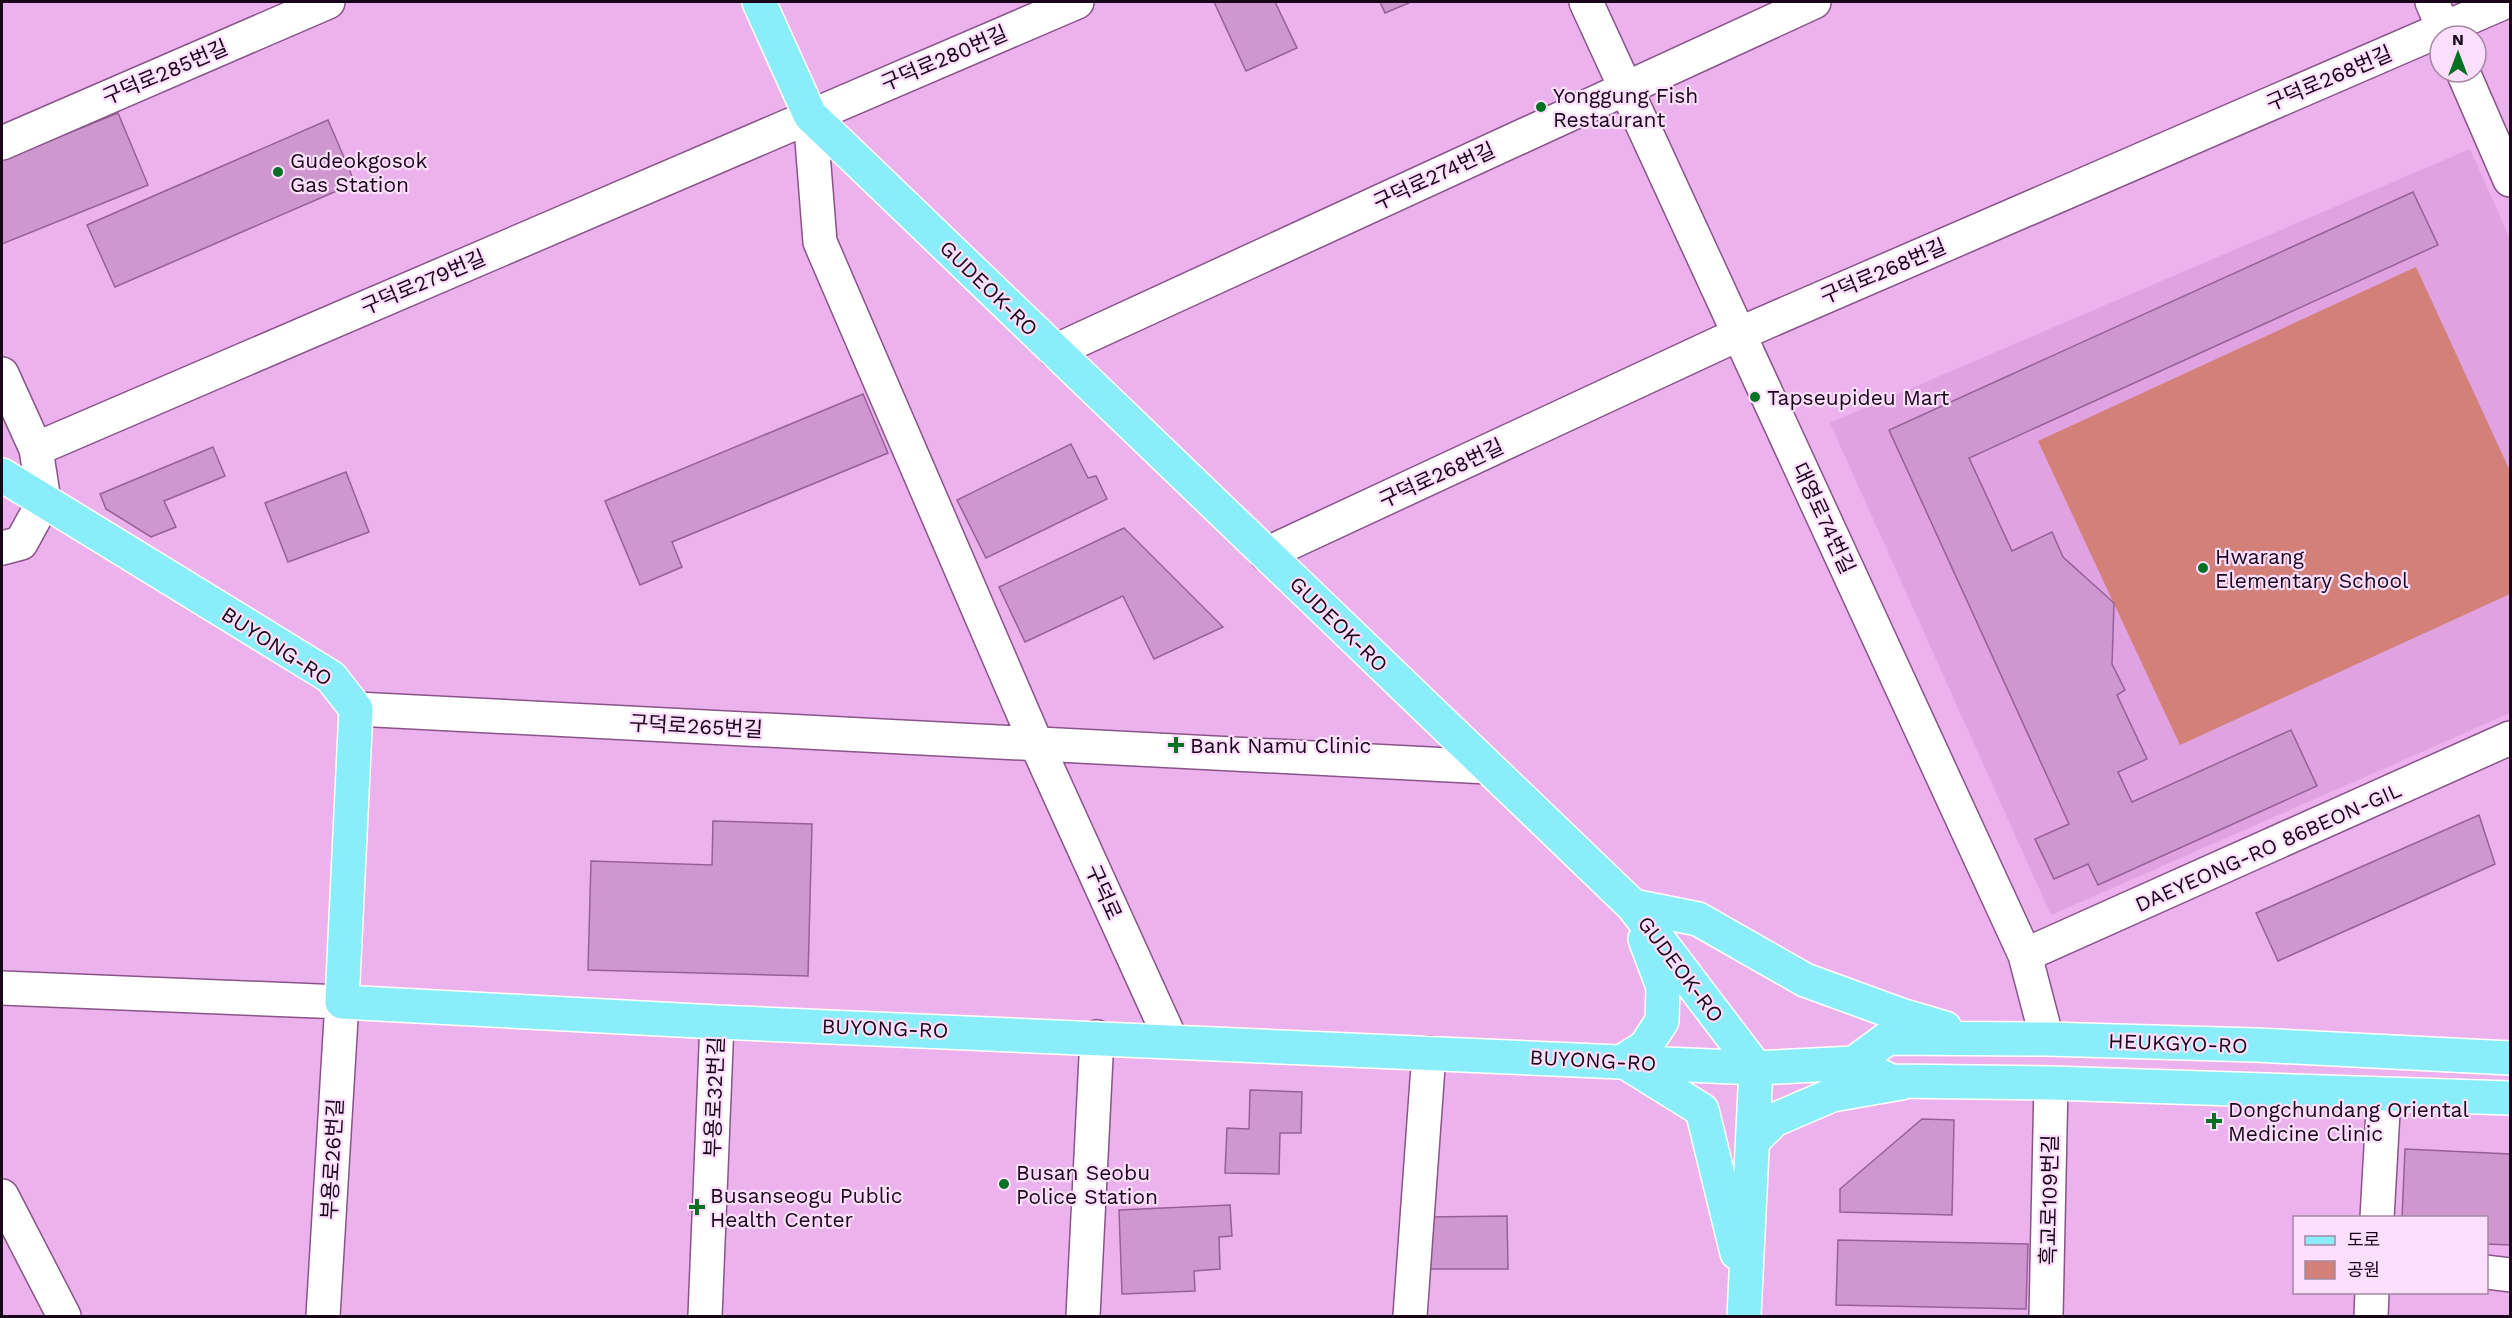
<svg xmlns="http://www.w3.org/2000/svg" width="2512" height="1318" font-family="'Work Sans','Noto Sans KR',sans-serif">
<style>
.built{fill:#e0a2e1}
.green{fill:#d28078}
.building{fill:#cf97d0;stroke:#966097;stroke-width:1.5}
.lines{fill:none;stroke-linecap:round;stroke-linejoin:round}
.minor-casing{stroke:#89548a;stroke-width:36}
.major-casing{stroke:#fff;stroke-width:36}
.minor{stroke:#fff;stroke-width:33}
.major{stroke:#89eef9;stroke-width:33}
.poi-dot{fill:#047123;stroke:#fddefc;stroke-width:2}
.labels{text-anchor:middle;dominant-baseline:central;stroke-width:4.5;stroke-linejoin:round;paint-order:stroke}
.street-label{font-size:21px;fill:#19061a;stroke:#fddefc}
.poi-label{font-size:21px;fill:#19061a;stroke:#fddefc;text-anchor:start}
</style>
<rect width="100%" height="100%" fill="#ecb2ed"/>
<path class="built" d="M2470,149L2510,239V713L2051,915L1830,423Z"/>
<path class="green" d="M2416,267L2510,471V594L2180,745L2038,441Z"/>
<path class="building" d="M1214,2H1275L1297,48L1246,71Z
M1380,2H1411L1385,13Z
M118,113L148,185L2,244V160Z
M328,120L355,183L115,287L87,225Z
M2413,192L2438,245L1969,458L2012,551L2052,532L2063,557L2114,603L2112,664L2125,690L2117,695L2147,759L2118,772L2132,802L2291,730L2317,786L2098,885L2088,864L2054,879L2035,839L2069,824L1889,430Z
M863,394L888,453L672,542L682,567L640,585L605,501Z
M1071,444L1088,478L1096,476L1107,499L986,558L957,500Z
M213,447L225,476L164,501L176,527L151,537L106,509L100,494Z
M346,472L369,532L288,562L265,503Z
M1124,528L1223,627L1154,659L1123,596L1025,642L999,587Z
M2479,815L2495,864L2278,961L2256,913Z
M713,821L812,824L808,976L588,970L591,861L712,865Z
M1250,1090L1302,1092L1301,1133H1280L1279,1174L1225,1173L1227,1128L1249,1129Z
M1922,1119L1954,1120L1952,1215L1840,1212V1189Z
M2405,1149L2510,1154V1245L2486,1244V1218H2402Z
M1230,1205L1232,1236L1219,1237L1220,1269L1194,1271L1195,1291L1122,1294L1119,1210Z
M1507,1216L1508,1269H1427V1217Z
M1838,1240L2028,1244L2026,1309L1836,1305Z"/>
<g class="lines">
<g class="minor-casing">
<path id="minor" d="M1586,2L2025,955L2047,1039
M2432,2L2447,36
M2463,72L2510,180
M810,115L820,242L1036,743L1171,1040
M2,143L328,2
M1055,351L1814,2
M2,374L36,449L44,501L21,543L2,548
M36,449L1077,2
M1266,554L1739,334L2505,2
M356,709L1488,767
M2025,955L2510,738
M2,988L342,1002L323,1316
M2,1196L64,1316
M2377,1218L2384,1094
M2486,1272L2510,1275
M705,1316L717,1022
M1083,1316L1097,1037
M1410,1316L1429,1053
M2046,1316L2051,1083
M2371,1316L2372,1292"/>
</g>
<g class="major-casing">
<path id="major" d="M759,2L810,115L1633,906L1756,1068L1744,1316
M2,475L331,677L356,709L342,1002L717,1022L1756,1068L1854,1063L1891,1081L2051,1083L2510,1098
M1633,906L1698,919L1805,980L1901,1015L1945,1028
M1645,939L1663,987L1662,1021L1645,1047L1623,1061L1702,1110L1737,1253
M1854,1063L1888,1038L2047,1039L2256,1045L2510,1058
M1753,1141L1774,1120L1832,1095L1901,1083"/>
</g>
<use href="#minor" class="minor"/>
<use href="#major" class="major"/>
</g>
<g class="poi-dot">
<circle cx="1541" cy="107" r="6"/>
<circle cx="278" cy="172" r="6"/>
<circle cx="1755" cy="397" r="6"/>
<circle cx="2203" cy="568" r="6"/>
<path d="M1173 736h6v6h6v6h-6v6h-6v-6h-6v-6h6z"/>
<path d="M2211 1112h6v6h6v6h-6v6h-6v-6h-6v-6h6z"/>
<circle cx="1004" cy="1184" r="6"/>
<path d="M694 1198h6v6h6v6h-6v6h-6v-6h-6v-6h6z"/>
</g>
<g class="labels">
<g class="street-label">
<text transform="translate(944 58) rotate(-23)">구덕로280번길</text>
<text transform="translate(165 72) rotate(-23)">구덕로285번길</text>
<text transform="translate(2329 78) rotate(-23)">구덕로268번길</text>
<text transform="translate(1434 176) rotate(-25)">구덕로274번길</text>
<text transform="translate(1883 271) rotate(-23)">구덕로268번길</text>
<text transform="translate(423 282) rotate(-23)">구덕로279번길</text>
<text transform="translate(989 288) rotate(44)">GUDEOK-RO</text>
<text transform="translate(1441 473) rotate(-25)">구덕로268번길</text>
<text transform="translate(1824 518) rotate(65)">대영로74번길</text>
<text transform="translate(1339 624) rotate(44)">GUDEOK-RO</text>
<text transform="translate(277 646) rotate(33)">BUYONG-RO</text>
<text transform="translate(696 726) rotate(3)">구덕로265번길</text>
<text transform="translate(2268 847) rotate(-24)">DAEYEONG-RO 86BEON-GIL</text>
<text transform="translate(1104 892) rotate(66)">구덕로</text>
<text transform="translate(1681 969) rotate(53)">GUDEOK-RO</text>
<text transform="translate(885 1028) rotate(2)">BUYONG-RO</text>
<text transform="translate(2178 1043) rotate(2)">HEUKGYO-RO</text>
<text transform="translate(1593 1060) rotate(3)">BUYONG-RO</text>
<text transform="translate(714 1097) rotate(-88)">부용로32번길</text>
<text transform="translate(332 1159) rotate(-87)">부용로26번길</text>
<text transform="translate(2049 1200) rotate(-89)">흑교로109번길</text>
</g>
<g class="poi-label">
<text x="1553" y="95">Yonggung Fish<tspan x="1553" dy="24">Restaurant</tspan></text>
<text x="290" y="160">Gudeokgosok<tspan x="290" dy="24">Gas Station</tspan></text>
<text x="1767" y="397">Tapseupideu Mart</text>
<text x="2215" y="556">Hwarang<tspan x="2215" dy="24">Elementary School</tspan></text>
<text x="1190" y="745">Bank Namu Clinic</text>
<text x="2228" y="1109">Dongchundang Oriental<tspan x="2228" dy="24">Medicine Clinic</tspan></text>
<text x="1016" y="1172">Busan Seobu<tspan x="1016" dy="24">Police Station</tspan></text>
<text x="710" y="1195">Busanseogu Public<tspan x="710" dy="24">Health Center</tspan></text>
</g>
</g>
<rect width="2512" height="1318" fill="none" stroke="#19061a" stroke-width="6"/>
<rect x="2293" y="1216" width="195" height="78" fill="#fddefc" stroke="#a288a2" stroke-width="1.5"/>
<rect x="2305" y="1236" width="30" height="9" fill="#89eef9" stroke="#a288a2" stroke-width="1.5"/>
<text x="2347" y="1246" font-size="18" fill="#19061a">도로</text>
<rect x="2305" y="1261" width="30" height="18" fill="#d28078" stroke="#a288a2" stroke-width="1.5"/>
<text x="2347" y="1276" font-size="18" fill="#19061a">공원</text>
<g transform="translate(2458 54)"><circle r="28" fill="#fddefc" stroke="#a288a2" stroke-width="1.5"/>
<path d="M0-4.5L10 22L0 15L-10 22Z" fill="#047123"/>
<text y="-9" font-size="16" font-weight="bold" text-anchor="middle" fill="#19061a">N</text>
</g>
</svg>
